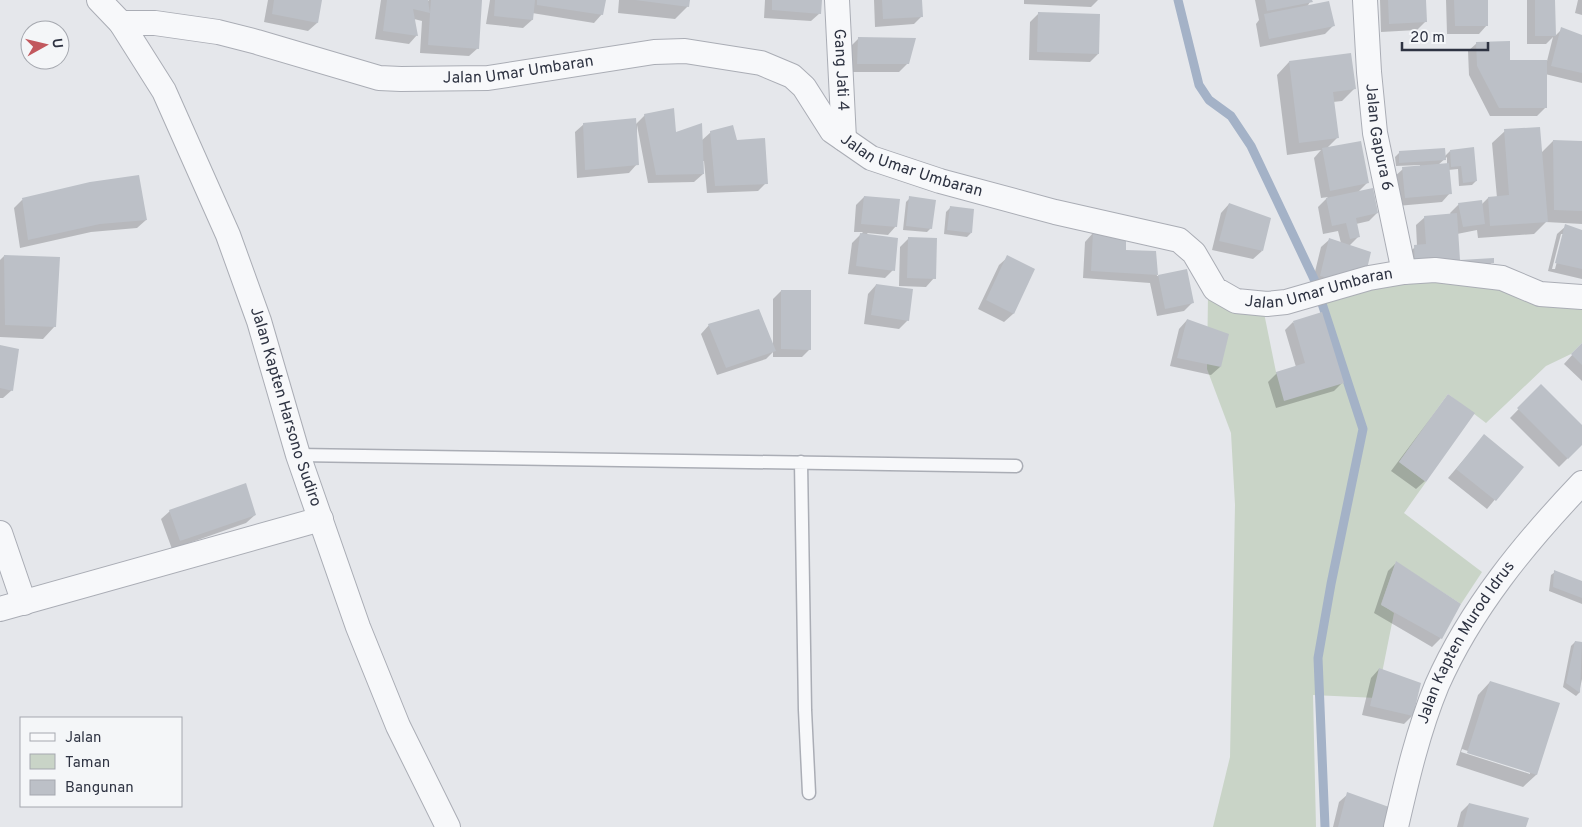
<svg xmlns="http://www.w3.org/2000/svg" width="1582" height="827" font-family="Overpass,sans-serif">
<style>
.green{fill:#c9d4c7}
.shadow{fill:#0003;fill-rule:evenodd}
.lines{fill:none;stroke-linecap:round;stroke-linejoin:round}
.stream{stroke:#a4b2c7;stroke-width:9}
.building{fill:#bcc0c7}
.service-casing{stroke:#aaadb5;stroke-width:15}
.minor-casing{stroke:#aaadb5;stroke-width:26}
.service{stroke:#f7f8fa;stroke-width:12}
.minor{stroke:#f7f8fa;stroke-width:24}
.labels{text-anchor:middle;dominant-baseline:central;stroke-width:5;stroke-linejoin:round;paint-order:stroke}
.street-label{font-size:16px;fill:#2e3342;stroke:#f4f6f8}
</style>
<rect width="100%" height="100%" fill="#e5e7eb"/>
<path class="green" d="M1455,280L1494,286L1524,301L1582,306V343L1571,354L1546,366L1486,423L1448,394L1399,462L1426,482L1404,513L1482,572L1461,604L1396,562L1381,604L1394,613L1377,698L1313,695L1316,827H1213L1230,757L1235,505L1231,433L1207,369L1208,295C1230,313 1236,312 1264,313L1276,372L1343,383L1319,300L1405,282Z"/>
<path class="shadow" d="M268,0H321L317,23L308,31L264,22Z
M381,0H427V2L429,0H481L478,48L469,56L420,53L422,21L414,19L417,35L409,44L375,39Z
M490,0H604L602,14L594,23L532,13V20L523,28L486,24Z
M619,0H688V6L675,19L618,13Z
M765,0H820V13L811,21L764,18Z
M874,0H921L922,16L914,24L875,27Z
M1024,0H1098L1091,7L1024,4Z
M1255,0H1311L1307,7L1333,26L1325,34L1260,47L1256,24L1259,20Z
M1380,0H1424L1426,21L1417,30L1381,32Z
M1446,0H1487V25L1479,34H1447Z
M1527,0H1554L1555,36L1562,29L1582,36V83L1545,74L1546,107L1537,116H1490L1469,75L1468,51L1477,43L1509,62L1547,61L1553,37L1546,44H1527Z
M1578,0H1582V15L1575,13Z
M1039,13L1098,54L1090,62L1029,60L1030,22Z
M858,39L908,63L899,72H849L850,47Z
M1289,62L1355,88L1342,101L1333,102L1337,138L1326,149L1367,183L1358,192L1377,213L1369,221L1356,224L1358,237L1349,246L1362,286L1312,284L1321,247L1330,239L1341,243L1338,231L1323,234L1318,207L1328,197L1321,198L1314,158L1321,150L1287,155L1277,75Z
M645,115L675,133L701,141L711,132L736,142L766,183L758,191L707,193L704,161H702L703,174L694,182L648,183L637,125V164L629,173L577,178L575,132L584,124L635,125Z
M1505,131L1541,153L1553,141L1582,142V224L1546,222L1534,234L1478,238L1477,230L1457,234L1459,262H1492L1484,271L1407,275L1406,254L1417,246L1416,225L1425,217L1451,215L1450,213L1459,204L1481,205L1488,198H1497L1492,143Z
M1450,151L1476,181L1472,185L1459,186L1458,169L1448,170L1450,193L1442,202L1397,206L1394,177L1403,169L1420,167V165L1396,166L1395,157L1399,153L1444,157ZM1447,157V165H1438Z
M864,197L896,226L888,235L867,233L893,270L885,278L848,274L852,243L863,232H854L856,205Z
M910,198L931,228L927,232L903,230L906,202Z
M22,200L146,220L137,228L91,232L20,248L14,208Z
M1229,204L1262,251L1253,259L1212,250L1221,213Z
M950,208L971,233L967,237L944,234L946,212Z
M1566,226L1582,231V279L1548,271L1557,234ZM1561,234H1564L1555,269H1552Z
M1093,233L1124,251L1155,252L1157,276L1186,271L1192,303L1184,311L1157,316L1150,283L1083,278L1085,242Z
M908,239L934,278L926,287L899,286L900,247Z
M4,256L55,326L43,339L0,337V260Z
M1008,257L1034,269L1013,314L1004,322L978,309L999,265Z
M876,285L908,320L899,329L864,324L868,294Z
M781,291L810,349L802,357H773V352L766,359L717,375L701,334L709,325L773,346V299Z
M1187,320L1227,335L1220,367L1211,375L1170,366L1179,329Z
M1293,322L1342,383L1334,391L1276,408L1268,382L1277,373L1296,367L1285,330Z
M1582,344V381L1564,364Z
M0,347L12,390L3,398H0Z
M1541,386L1582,427V444L1559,467L1510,418Z
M1448,395L1425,481L1416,489L1391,471Z
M1484,436L1522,467L1487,509L1448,478Z
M170,511L255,515L246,523L172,549L161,519Z
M1396,563L1460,604L1441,638L1432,647L1374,613L1388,571Z
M1555,572L1582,583V604L1549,591L1551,575Z
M1575,642L1582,643V679L1579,693L1576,696L1563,687L1571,646Z
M1379,669L1412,716L1404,724L1362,715L1371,678Z
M1490,682L1558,704L1536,775L1523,787L1456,765L1478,695ZM1462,749L1530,772V774L1461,752Z
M1348,794L1383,827H1333L1339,802Z
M1469,804L1525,827H1457L1461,812Z"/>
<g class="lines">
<path class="stream" d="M1178,0L1199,85L1209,100L1231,116L1251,146L1314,279L1363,429L1331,584L1318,658L1325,827"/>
</g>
<path class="building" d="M274,0H322L318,23L272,14Z
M387,0H428L430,13L431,0H482L479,49L428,45L430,13L413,9L418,36L383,31Z
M495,0H535L533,20L494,16Z
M537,0H606L603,15L537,5Z
M635,0H690L689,7Z
M772,0H822L821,14L772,10Z
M882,0H922L923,17L883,19Z
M1265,0H1312L1313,2L1267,11Z
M1388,0H1426L1427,22L1389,24Z
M1454,0H1488V26H1455Z
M1535,0H1555L1556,36H1535Z
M1329,1L1335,26L1269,39L1264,14Z
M1038,12L1100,14L1099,54L1037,52Z
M1561,27L1582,35V73L1551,66Z
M858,37L916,38L909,64H857Z
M1510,41V60H1547V108H1499L1477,66L1476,42Z
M1351,53L1356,89L1333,92L1339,138L1299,143L1289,61Z
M674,108L676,132L702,123L704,174L656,175L644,114Z
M636,118L639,165L585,170L583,123Z
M733,125L737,140L765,138L768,184L715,186L710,131Z
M1540,127L1548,222L1490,226L1488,197L1509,195L1504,129Z
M1553,140L1582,141V211L1554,210Z
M1361,141L1369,183L1330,191L1322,148Z
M1474,147L1477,181L1463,183L1461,166L1451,167L1450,150Z
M1445,148L1446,160L1399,163V151Z
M1449,163L1452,194L1405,198L1402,167Z
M139,175L147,220L100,224L28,240L22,198L90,182Z
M1373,188L1378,213L1356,218L1360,237L1350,239L1346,223L1332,226L1326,198Z
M864,196L900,199L897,227L861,224Z
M909,196L936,200L932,229L906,226Z
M1482,200L1485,224L1463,227L1458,203Z
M1229,203L1271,218L1263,251L1219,241Z
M950,206L974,209L972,233L947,230Z
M1457,213L1460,260L1494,258V263L1415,267L1414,245L1426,244L1424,216Z
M1565,224L1582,230V269L1555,263Z
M1093,232L1126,234V250L1156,251L1158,275L1091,271Z
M860,233L898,238L895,271L856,266Z
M908,237L937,238L936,279L907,278Z
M1329,238L1371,252L1363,286L1320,276Z
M4,255L60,257L56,327L5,325Z
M1007,255L1035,269L1014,314L986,300Z
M1187,269L1194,303L1165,309L1158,275Z
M876,284L913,289L909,321L871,315Z
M781,290H811V350L781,349Z
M759,309L776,351L726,368L708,324Z
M1322,312L1344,383L1284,401L1276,372L1305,363L1293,321Z
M1187,319L1229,334L1221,367L1177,358Z
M1582,343V365L1571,354Z
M0,345L19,349L13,391L0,388Z
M1541,384L1582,425V445L1568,459L1517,408Z
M1448,394L1475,413L1426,482L1399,462Z
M1484,434L1524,467L1496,501L1456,469Z
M246,483L256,515L180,541L169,510Z
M1396,561L1461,604L1442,639L1381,605Z
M1554,570L1582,581V598L1553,587Z
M1575,641L1582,642L1580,693L1566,683Z
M1379,668L1421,683L1413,716L1370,706Z
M1490,681L1560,703L1537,775L1467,753Z
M1347,792L1389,807L1384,827H1338Z
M1469,803L1529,818L1526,827H1463Z"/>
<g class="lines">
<g class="service-casing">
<path id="service" d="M298,455L1016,466
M801,462L805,710L809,793"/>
</g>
<g class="minor-casing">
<g id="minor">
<path id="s1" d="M99,0L121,23L164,91L228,235L259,321L298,455L358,627L398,726L448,827"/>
<path id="s2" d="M837,0L844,139"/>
<path id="s3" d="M1365,0L1369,72L1375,133L1404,272"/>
<path id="s4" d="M121,23H155L218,32L257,42L379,78L401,79L488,78L654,52L685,51L761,63L792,76L804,87L832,131L871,158L940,181L1055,212L1179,240L1194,253L1215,289L1236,301L1267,304L1286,302L1369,278L1404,272L1435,270L1502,278L1540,294L1582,297"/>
<path d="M0,533L24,603"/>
<path d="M0,609L321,519"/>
<path id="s5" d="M1396,827C1407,779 1418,731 1437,685C1471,608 1525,543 1582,483"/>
</g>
</g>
<use href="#service" class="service"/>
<use href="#minor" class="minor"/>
</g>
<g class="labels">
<g class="street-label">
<text stroke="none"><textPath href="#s2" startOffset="70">Gang Jati 4</textPath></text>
<text stroke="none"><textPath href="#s4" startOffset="405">Jalan Umar Umbaran</textPath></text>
<text stroke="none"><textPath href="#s3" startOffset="138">Jalan Gapura 6</textPath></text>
<text stroke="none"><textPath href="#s4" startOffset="840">Jalan Umar Umbaran</textPath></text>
<text stroke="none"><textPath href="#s4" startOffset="1289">Jalan Umar Umbaran</textPath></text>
<text stroke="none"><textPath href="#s1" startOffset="451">Jalan Kapten Harsono Sudiro</textPath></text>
<text stroke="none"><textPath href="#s5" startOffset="199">Jalan Kapten Murod Idrus</textPath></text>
</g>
</g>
<rect x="20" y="717" width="162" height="90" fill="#f4f6f8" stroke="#a5a8af"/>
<rect x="30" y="733" width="25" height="8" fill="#f7f8fa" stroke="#a5a8af"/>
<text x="65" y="742" font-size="15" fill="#2e3342">Jalan</text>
<rect x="30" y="754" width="25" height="15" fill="#c9d4c7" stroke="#a5a8af"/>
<text x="65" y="767" font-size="15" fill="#2e3342">Taman</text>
<rect x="30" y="780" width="25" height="15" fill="#bcc0c7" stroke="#a5a8af"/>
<text x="65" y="792" font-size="15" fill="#2e3342">Bangunan</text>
<g transform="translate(45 45) rotate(82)"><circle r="24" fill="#f4f6f8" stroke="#a5a8af"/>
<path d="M0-4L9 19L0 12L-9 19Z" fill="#c2585e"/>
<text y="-8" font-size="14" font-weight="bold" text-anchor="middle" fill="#2e3342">U</text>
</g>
<path d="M1402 42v8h86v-8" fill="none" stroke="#2e3342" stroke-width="2.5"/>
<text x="1410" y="42" font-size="15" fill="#2e3342" stroke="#f4f6f8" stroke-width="4" paint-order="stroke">20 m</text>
</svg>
